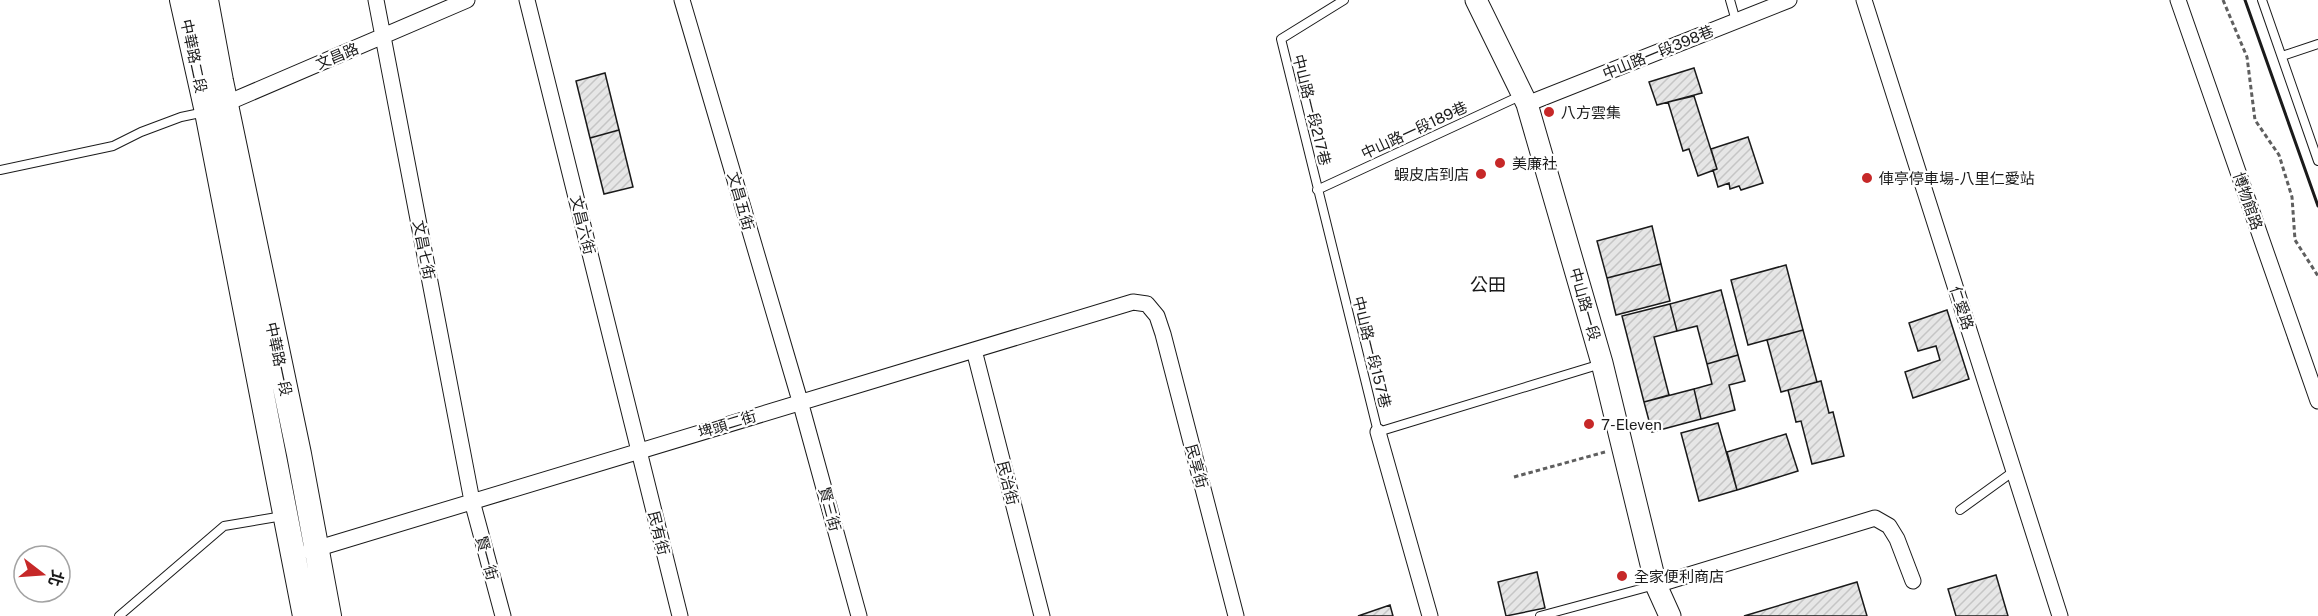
<svg xmlns="http://www.w3.org/2000/svg" width="2318" height="616" font-family="'Public Sans','Noto Sans TC',sans-serif">
<style>
.building{fill:url(#building-hatch);stroke:#1a1a1a;stroke-width:1.5}
.lines{fill:none;stroke-linecap:round;stroke-linejoin:round}
.lane-casing{stroke:#1a1a1a;stroke-width:10}
.street-casing{stroke:#1a1a1a;stroke-width:17}
.secondary-casing{stroke:#1a1a1a;stroke-width:23}
.primary-casing{stroke:#1a1a1a;stroke-width:26}
.path{stroke:#5f5f5f;stroke-width:3;stroke-dasharray:4.5 3;stroke-linecap:butt}
.lane{stroke:#fff;stroke-width:8}
.street{stroke:#fff;stroke-width:15}
.secondary{stroke:#fff;stroke-width:21}
.primary{stroke:#fff;stroke-width:24}
.wall{stroke:#1a1a1a;stroke-width:3}
.poi-dot{fill:#c62828;stroke:#fff;stroke-width:2}
.labels{text-anchor:middle;dominant-baseline:central;stroke-width:4.5;stroke-linejoin:round;paint-order:stroke}
.street-label{font-size:15px;fill:#1a1a1a;stroke:#fff}
.poi-label{font-size:15px;fill:#1a1a1a;stroke:#fff;text-anchor:start}
.quarter-label{font-size:18px;fill:#1a1a1a;stroke:#fff}
</style>
<defs>
<pattern id="building-hatch" width="6" height="6" patternUnits="userSpaceOnUse" patternTransform="scale(1.5)"><rect width="6" height="6" fill="#e6e6e6"/><path d="M-1 1l2-2M0 6l6-6M5 7l2-2" fill="none" stroke="#c5c5c5"/></pattern>
</defs>
<rect width="100%" height="100%" fill="#fff"/>
<path class="building" d="M1694,68L1702,93L1657,105L1649,82Z
M605,73L619,130L590,138L576,81Z
M1694,96L1717,169L1698,176L1689,149L1683,151L1668,102Z
M619,130L633,187L604,194L590,138Z
M1748,137L1763,183L1741,190L1739,186L1730,189L1729,183L1718,187L1713,170L1717,169L1711,149Z
M1652,226L1661,264L1607,278L1597,241Z
M1661,264L1670,301L1616,315L1607,278Z
M1786,265L1803,330L1748,345L1731,280Z
M1721,290L1738,355L1707,364L1697,326L1677,331L1670,304Z
M1670,304L1677,331L1654,337L1669,395L1644,402L1622,316Z
M1947,310L1969,379L1913,398L1905,372L1940,360L1936,346L1918,351L1909,323Z
M1803,330L1817,382L1781,392L1767,340Z
M1738,355L1745,381L1729,385L1735,410L1701,419L1694,389L1712,384L1707,364Z
M1821,381L1829,413L1833,412L1844,456L1812,464L1801,421L1796,422L1788,390Z
M1694,389L1701,419L1652,432L1644,402Z
M1718,423L1737,490L1699,501L1681,433Z
M1786,434L1798,471L1737,490L1727,452Z
M1537,572L1545,608L1506,616L1498,582Z
M1996,575L2008,616H1956L1948,589Z
M1857,582L1867,616H1744Z
M1390,605L1393,616H1358Z"/>
<g class="lines">
<g class="lane-casing">
<path id="lane" d="M1344,0L1281,39L1378,432L1601,364
M1730,0L1736,21
M2262,0L2318,161
M2282,56L2318,44
M0,170L113,146L141,132L181,117L205,112
M1317,190L1520,96
M1960,510L2014,471
M119,616L224,526L283,516
M1540,616L1655,585"/>
</g>
<g class="street-casing">
<path id="street" d="M376,0L472,501L503,616
M527,0L680,616
M682,0L800,401L859,616
M1864,0L2060,616
M2178,0L2318,401
M1527,104L1789,0
M220,106L467,0
M974,350L1042,616
M1378,432L1430,616
M309,551L1133,302L1147,304L1157,316L1163,334L1236,616
M1656,585L1875,518L1889,526L1897,539L1913,581"/>
</g>
<g class="secondary-casing">
<path id="secondary" d="M1476,0L1527,104L1602,363L1656,585L1670,616"/>
</g>
<g class="primary-casing">
<path id="primary" d="M182,0L207,112L305,616
M206,0L221,81L299,454L329,616"/>
</g>
<path class="path" d="M2223,0L2247,57L2255,120L2279,155L2292,197L2295,240L2318,276
M1514,477L1605,452"/>
<use href="#lane" class="lane"/>
<use href="#street" class="street"/>
<use href="#secondary" class="secondary"/>
<use href="#primary" class="primary"/>
<path class="wall" d="M2245,0L2318,206"/>
</g>
<g class="poi-dot">
<circle cx="1549" cy="112" r="6"/>
<circle cx="1500" cy="163" r="6"/>
<circle cx="1481" cy="174" r="6"/>
<circle cx="1867" cy="178" r="6"/>
<circle cx="1589" cy="424" r="6"/>
<circle cx="1622" cy="576" r="6"/>
</g>
<g class="labels">
<g class="street-label">
<text transform="translate(1658 52) rotate(-22)">中山路一段398巷</text>
<text transform="translate(194 56) rotate(78)">中華路二段</text>
<text transform="translate(337 56) rotate(-23)">文昌路</text>
<text transform="translate(1312 110) rotate(76)">中山路一段217巷</text>
<text transform="translate(1414 130) rotate(-25)">中山路一段189巷</text>
<text transform="translate(741 201) rotate(74)">文昌五街</text>
<text transform="translate(2248 201) rotate(71)">博物館路</text>
<text transform="translate(583 225) rotate(76)">文昌六街</text>
<text transform="translate(424 250) rotate(79)">文昌七街</text>
<text transform="translate(1585 304) rotate(74)">中山路一段</text>
<text transform="translate(1962 308) rotate(72)">仁愛路</text>
<text transform="translate(1372 352) rotate(76)">中山路一段157巷</text>
<text transform="translate(279 359) rotate(78)">中華路一段</text>
<text transform="translate(727 424) rotate(-17)">埤頭二街</text>
<text transform="translate(1197 466) rotate(75)">民享街</text>
<text transform="translate(1008 483) rotate(76)">民治街</text>
<text transform="translate(830 509) rotate(75)">賢三街</text>
<text transform="translate(659 533) rotate(76)">民有街</text>
<text transform="translate(487 558) rotate(75)">賢一街</text>
</g>
<g class="poi-label">
<text x="1561" y="112">八方雲集</text>
<text x="1512" y="163">美廉社</text>
<text x="1469" y="174" text-anchor="end">蝦皮店到店</text>
<text x="1879" y="178">俥亭停車場-八里仁愛站</text>
<text x="1601" y="424">7-Eleven</text>
<text x="1634" y="576">全家便利商店</text>
</g>
<g class="quarter-label">
<text x="1488" y="284">公田</text>
</g>
</g>
<g transform="translate(42 574) rotate(107)"><circle r="28" fill="#ffffff" stroke="#a3a3a3" stroke-width="1.5"/>
<path d="M0-4.5L10 22L0 15L-10 22Z" fill="#c62828"/>
<text y="-9" font-size="16" font-weight="bold" text-anchor="middle" fill="#1a1a1a">北</text>
</g>
</svg>
